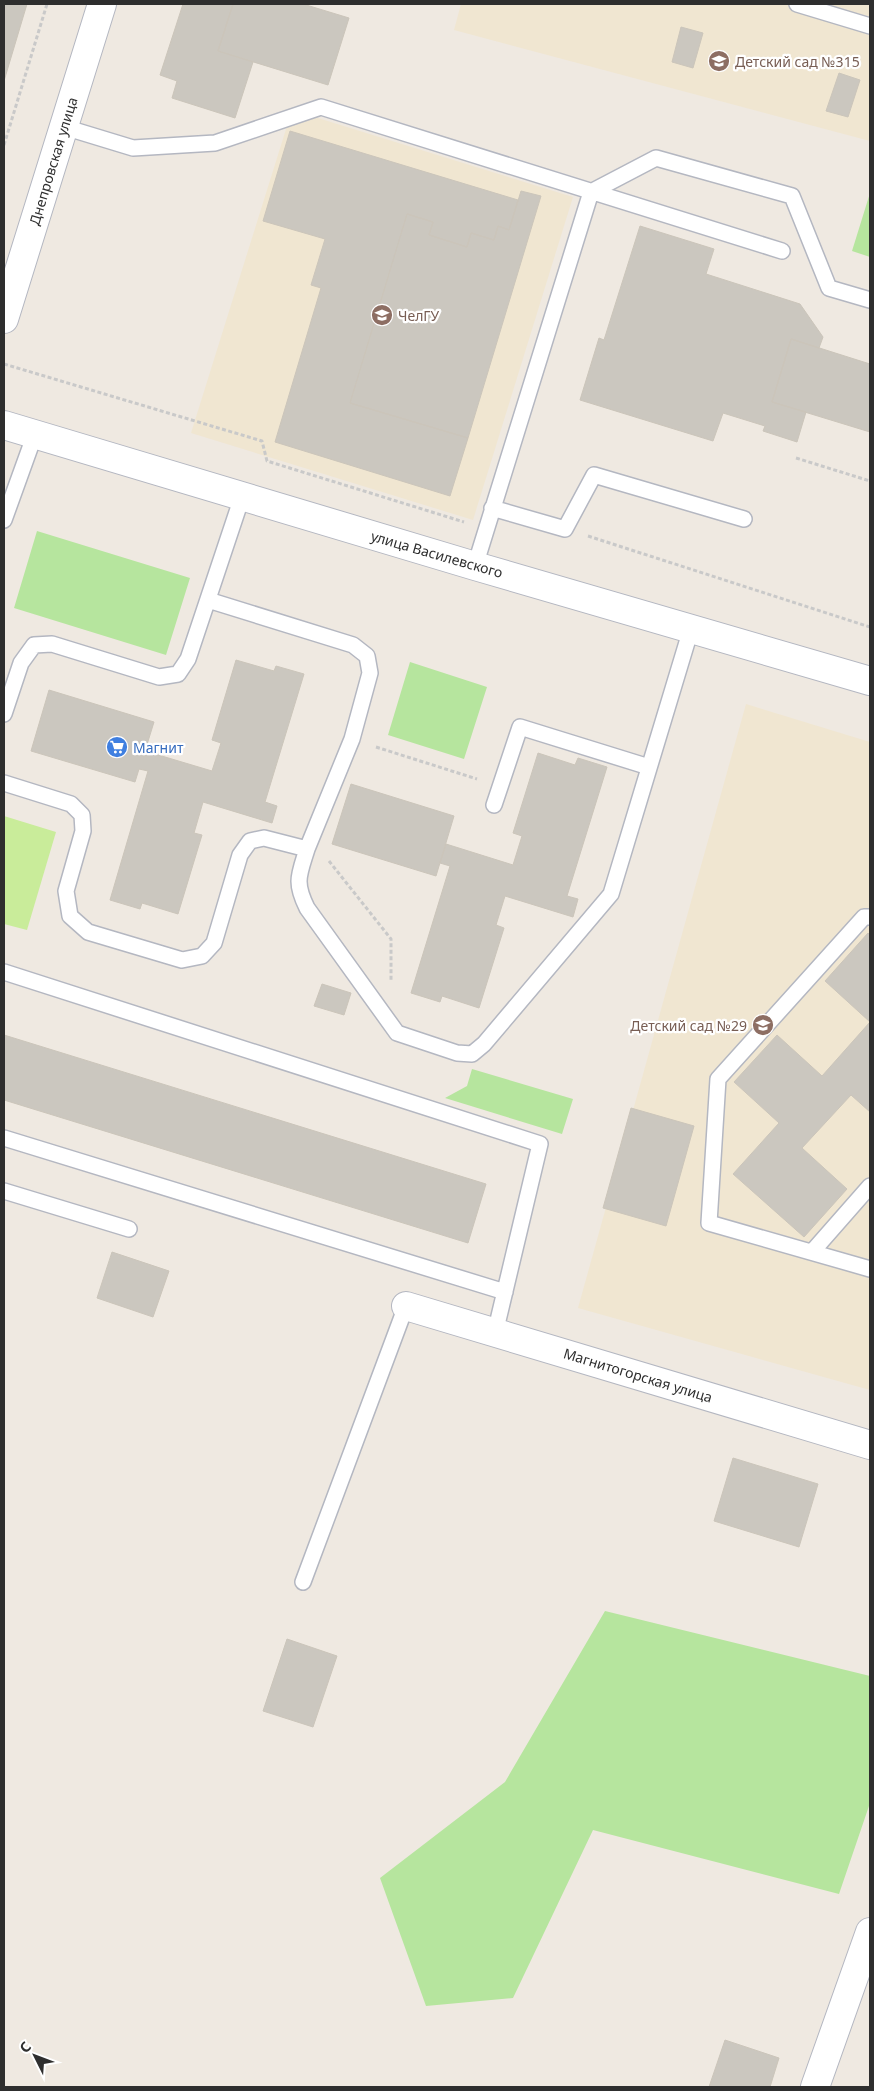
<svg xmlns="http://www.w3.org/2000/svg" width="874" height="2091" font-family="'Noto Sans',sans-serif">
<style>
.education{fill:#f0e6d1}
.green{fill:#b6e59e}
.pitch{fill:#c9ec9a}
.building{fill:#cbc7bf;stroke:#cbc5ba}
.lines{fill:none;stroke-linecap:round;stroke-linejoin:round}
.service-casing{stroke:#b4b7c1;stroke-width:18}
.minor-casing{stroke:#b4b7c1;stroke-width:30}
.tertiary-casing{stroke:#b4b7c1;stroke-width:30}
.path{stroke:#c9c9c9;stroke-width:3;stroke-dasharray:4 2.5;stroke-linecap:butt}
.service{stroke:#fff;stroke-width:15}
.minor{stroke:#fff;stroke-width:28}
.tertiary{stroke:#fff;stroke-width:28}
.labels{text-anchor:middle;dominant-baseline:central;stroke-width:4.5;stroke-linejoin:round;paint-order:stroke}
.education-label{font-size:14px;fill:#785e54;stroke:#fff;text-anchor:start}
.street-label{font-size:14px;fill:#2e2e2e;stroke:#fff}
.shop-label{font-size:14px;fill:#366cbe;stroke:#fff;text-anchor:start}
</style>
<rect width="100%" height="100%" fill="#efe9e1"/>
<path class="education" d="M461,4H870V141L454,30Z
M292,110L573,197L473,520L191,433Z
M746,704L870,742V1390L578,1308Z"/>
<path class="green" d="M870,193V257L852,251Z
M37,531L190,578L166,655L14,608Z
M410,662L487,687L464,759L388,735Z
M472,1069L573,1099L562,1134L445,1098L467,1086Z
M605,1611L870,1676V1803L839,1894L593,1830L513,1998L426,2006L380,1878L505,1782Z"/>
<path class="pitch" d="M4,816L56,832L27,930L4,924Z"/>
<path class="building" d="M4,4H27L4,81Z
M183,4H233L218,51L253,62L235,118L172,98L177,81L160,75Z
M233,4H303L349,18L328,85L218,51Z
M681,27L703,33L693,68L672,62Z
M839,73L860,80L848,117L826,111Z
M290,131L518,200L509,230L498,226L494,240L471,233L467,247L429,235L433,222L407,214L350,403L468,438L450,496L275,442L321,288L311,285L325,239L263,221Z
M521,191L541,196L468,438L350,403L407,214L433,222L429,235L467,247L471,233L494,240L498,226L509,230Z
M640,226L714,249L706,274L800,304L823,337L819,348L791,339L772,402L806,412L797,442L763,431L765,426L723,413L713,441L580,400L599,338L604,340Z
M791,339L870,364V432L772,402Z
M236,660L274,671L276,666L304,674L265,802L277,806L272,823L203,802L194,833L202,835L178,914L142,903L140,909L110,900L148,771L139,769L135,782L31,751L49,690L154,722L145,751L212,771L221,743L212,740Z
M538,753L575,765L578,758L607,767L567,896L578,899L573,917L505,896L496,925L504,928L479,1008L442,996L440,1002L411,993L450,866L440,863L446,844L513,865L522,836L513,833Z
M351,784L454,816L436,876L332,844Z
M868,933L870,935V1112L851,1095L802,1148L847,1189L804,1237L733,1174L779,1123L734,1082L777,1035L822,1076L870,1022L825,981Z
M322,984L351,993L344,1015L314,1006Z
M4,1035L486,1184L468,1243L4,1100Z
M631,1108L694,1126L666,1226L603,1208Z
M112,1252L169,1271L153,1317L97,1298Z
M733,1458L818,1484L799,1547L714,1521Z
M287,1639L337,1656L313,1727L263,1711Z
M725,2040L779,2058L770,2087H709Z"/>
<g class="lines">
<g class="service-casing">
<path id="service" d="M797,4L870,26
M64,127L133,148L215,143L321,107L782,251
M492,508L565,529L594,475L744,519
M4,520L35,434
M475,566L591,192L656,158L792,196L829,288L870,300
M208,600L353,645L367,656L370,673L352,739L307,849
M4,714L21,663L34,645L52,644L159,677L178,674L188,659L242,497
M4,783L71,804L82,815L83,831L66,891L70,916L88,932L182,960L202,956L214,943L240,855L250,841L264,838L307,849C299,875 294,882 307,908L397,1033L457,1053L472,1054L484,1044L611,894L691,629
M494,805L520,727L649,767
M870,917H864L718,1079L709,1223L870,1269
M4,972L540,1144L495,1333
M4,1138L505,1292
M4,1191L129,1229
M812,1252L870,1186
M303,1582L406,1306"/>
</g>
<g class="minor-casing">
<path id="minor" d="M406,1306L870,1445
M815,2087L870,1932"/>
</g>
<g class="tertiary-casing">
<path id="tertiary" d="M4,319L102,4
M4,425L475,566L870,681"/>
</g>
<path class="path" d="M4,145L47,4
M4,364L262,441L267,461L464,522
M796,458L870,481
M588,536L870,627
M376,747L477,779
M329,861L391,939V980"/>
<use href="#service" class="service"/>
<use href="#minor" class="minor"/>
<use href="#tertiary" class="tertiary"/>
</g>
<defs>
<g id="school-disc" transform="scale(1.125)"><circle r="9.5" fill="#8d6e63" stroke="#fff"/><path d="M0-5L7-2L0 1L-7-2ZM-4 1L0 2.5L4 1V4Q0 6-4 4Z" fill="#fff"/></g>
<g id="university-disc" transform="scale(1.125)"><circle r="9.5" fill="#8d6e63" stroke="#fff"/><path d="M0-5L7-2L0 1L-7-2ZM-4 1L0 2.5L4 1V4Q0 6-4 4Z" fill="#fff"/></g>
<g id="supermarket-disc" transform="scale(1.125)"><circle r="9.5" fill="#3f7fe0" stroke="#fff"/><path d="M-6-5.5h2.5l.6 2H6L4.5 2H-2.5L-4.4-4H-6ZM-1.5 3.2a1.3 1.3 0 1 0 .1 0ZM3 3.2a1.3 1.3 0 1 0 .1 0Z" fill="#fff"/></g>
</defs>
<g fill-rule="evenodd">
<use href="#school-disc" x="719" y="61"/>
<use href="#university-disc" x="382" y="315"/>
<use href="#supermarket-disc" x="117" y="747"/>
<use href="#school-disc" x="763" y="1025"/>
</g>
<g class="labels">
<g class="education-label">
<text x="735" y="61">Детский сад №315</text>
<text x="398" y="315">ЧелГУ</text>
<text x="747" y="1025" text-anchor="end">Детский сад №29</text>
</g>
<g class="street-label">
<text transform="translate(53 161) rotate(-73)">Днепровская улица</text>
<text transform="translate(437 554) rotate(16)">улица Василевского</text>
<text transform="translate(638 1375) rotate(17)">Магнитогорская улица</text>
</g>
<g class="shop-label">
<text x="133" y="747">Магнит</text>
</g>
</g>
<rect width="874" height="2091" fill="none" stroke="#2e2e2e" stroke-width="10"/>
<g transform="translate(35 2056) rotate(312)" stroke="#ffffff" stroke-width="4" paint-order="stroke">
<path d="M0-4L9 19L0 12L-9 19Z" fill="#2e2e2e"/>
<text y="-8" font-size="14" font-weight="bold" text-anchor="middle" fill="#2e2e2e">С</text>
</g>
</svg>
